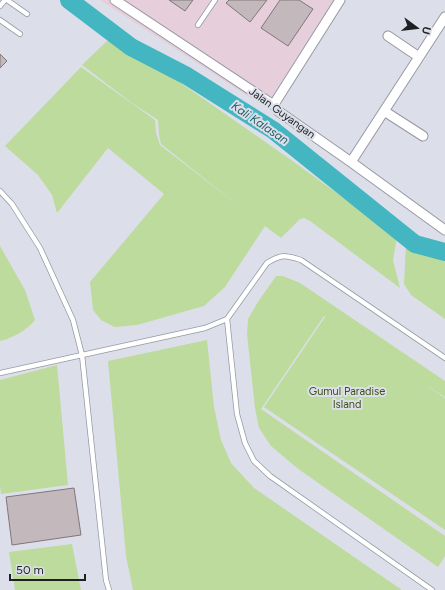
<svg xmlns="http://www.w3.org/2000/svg" width="445" height="590" font-family="Figtree,sans-serif">
<style>
.industrial{fill:#e6ceda}
.green{fill:#bddb9c}
.lines{fill:none;stroke-linecap:round;stroke-linejoin:round}
.river{stroke:#43b6c1;stroke-width:18}
.building{fill:#c3b8bb;stroke:#817679}
.lane-casing{stroke:#9699a2;stroke-width:6}
.street-casing{stroke:#9699a2;stroke-width:11}
.lane{stroke:#fff;stroke-width:4.5}
.street{stroke:#fff;stroke-width:9}
.labels{text-anchor:middle;dominant-baseline:central;stroke-width:4;stroke-linejoin:round;paint-order:stroke}
.street-label{font-size:11px;fill:#1f2024;stroke:#dcdfe9}
.park-label{font-size:11px;fill:#395211;stroke:#dcdfe9}
.water-label{font-size:12px;font-style:italic;fill:#236167;stroke:#dcdfe9}
</style>
<rect width="100%" height="100%" fill="#dcdfe9"/>
<path class="industrial" d="M100,0H334L265,107Z"/>
<path class="green" d="M108,40L178,81L294,162L397,237L393,260L400,288L310,221L304,218L300,219L281,238L265,226L225,287L204,306L137,325L115,327L101,320L93,310L90,282L164,194L108,148L57,213L52,195L38,175L5,146L81,67L155,120L156,133L160,145L239,206L161,144L159,135L158,120L132,103L82,65Z
M406,244L425,253L445,257V319L411,295L404,284Z
M0,246L25,290L35,320C27,330 13,338 0,341Z
M276,276H283L300,283L445,381V397L424,384L445,398V530L264,407L325,317L324,316L261,409L445,536V556L438,567L297,468L271,446L259,428L255,408L247,334L248,319L258,302Z
M207,340L214,407L221,440L231,463L254,488L402,590H133L126,556L108,361Z
M57,365L68,485L1,494L0,485V380Z
M72,544L81,590H15L9,552Z"/>
<g class="lines">
<path class="river" d="M69,0L131,47L187,76L273,130L415,244L445,252"/>
</g>
<path class="building" d="M169,0H193L185,11Z
M229,0H267L250,22L226,3Z
M280,0H299L313,9L288,46L261,28Z
M0,54L7,61L0,68Z
M74,488L81,535L12,545L6,497Z"/>
<g class="lines">
<g class="lane-casing">
<path id="lane" d="M7,0L27,14
M0,6L5,0
M0,20L20,34
M198,25L215,0
M0,191L12,204L40,248L73,320L82,355L106,580L109,590
M227,319L237,414L245,443L254,461L270,476L432,590
M0,373L205,328L227,319L267,263C281,254 286,255 301,260L445,358"/>
</g>
<g class="street-casing">
<path id="street" d="M115,0L275,106L278,111L351,162L445,230
M388,36L419,57
M275,106L276,101L340,0
M384,111L423,136
M351,162L445,17"/>
</g>
<use href="#lane" class="lane"/>
<use href="#street" class="street"/>
</g>
<g class="labels">
<g class="street-label">
<text transform="translate(282 113) rotate(36)">Jalan Guyangan</text>
</g>
<g class="park-label">
<text x="347" y="391">Gumul Paradise<tspan x="347" dy="13">Island</tspan></text>
</g>
<g class="water-label">
<text transform="translate(260 123) rotate(34)">Kali Kalasan</text>
</g>
</g>
<g transform="translate(417 28) rotate(105)" stroke="#dcdfe9" stroke-width="3" paint-order="stroke">
<path d="M0-3L7 15L0 10L-7 15Z" fill="#1f2024"/>
<text y="-6" font-size="11" font-weight="bold" text-anchor="middle" fill="#1f2024">U</text>
</g>
<path d="M10 574v6h75v-6" fill="none" stroke="#1f2024" stroke-width="2"/>
<text x="16" y="574" font-size="12" fill="#1f2024" stroke="#dcdfe9" stroke-width="3" paint-order="stroke">50 m</text>
</svg>
